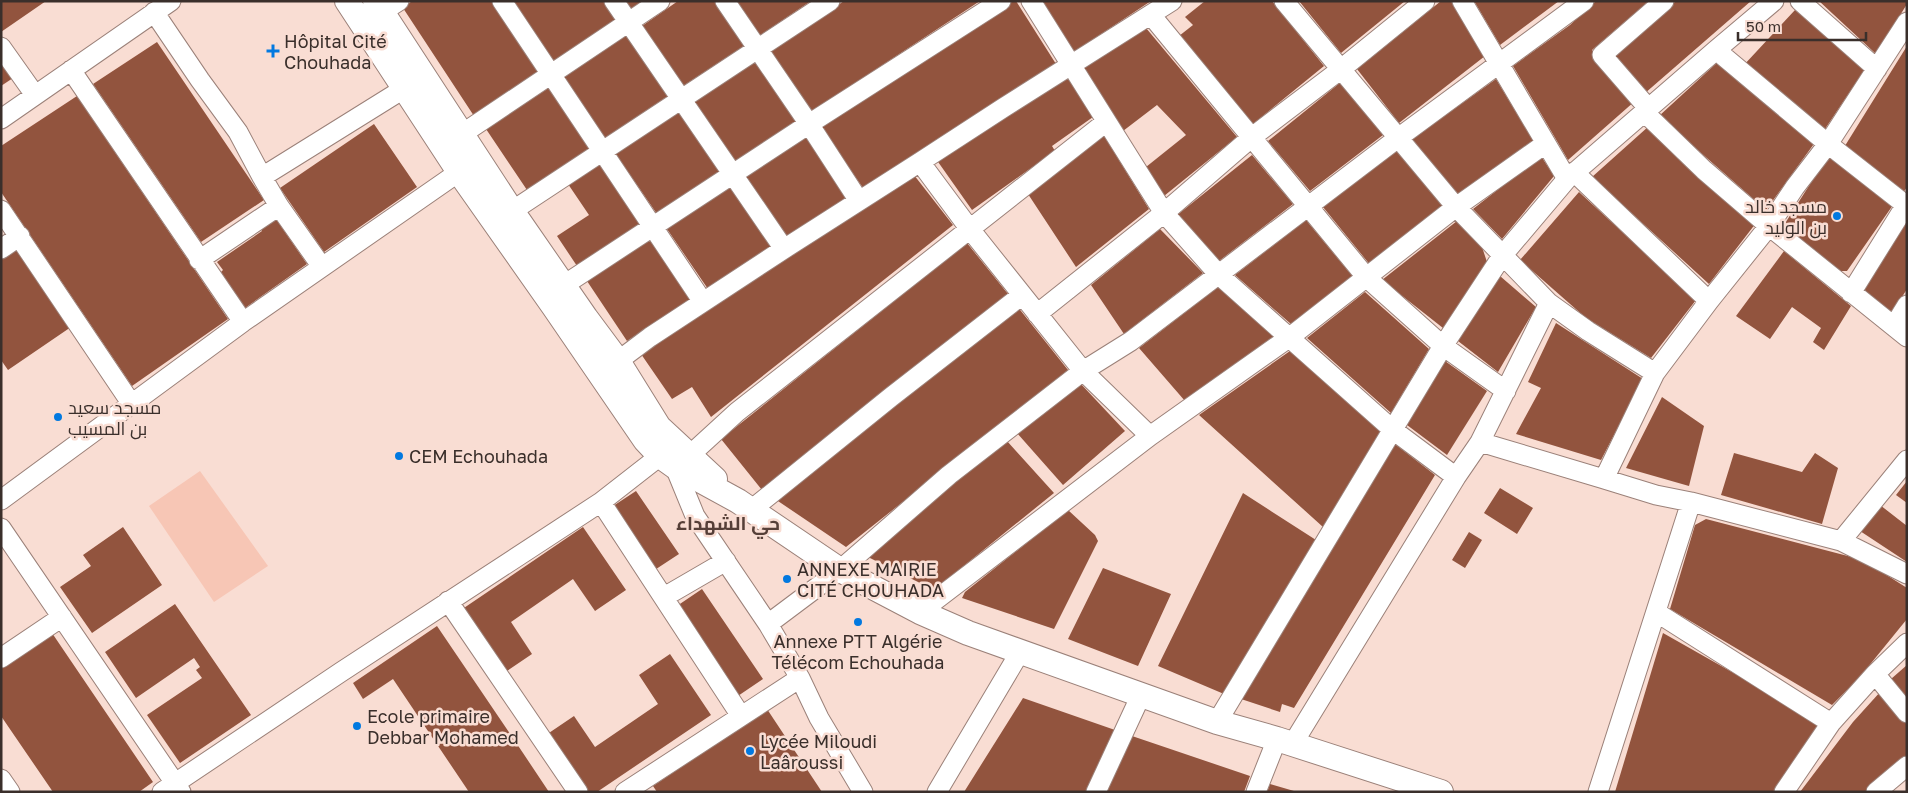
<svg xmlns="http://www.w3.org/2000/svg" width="1908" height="793" font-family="'Golos Text',Cairo,sans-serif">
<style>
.green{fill:#f7c6b5}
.building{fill:#92543e}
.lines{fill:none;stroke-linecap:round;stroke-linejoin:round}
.minor-casing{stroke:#9b8179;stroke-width:21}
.tertiary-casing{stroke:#9b8179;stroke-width:26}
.minor{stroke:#fff;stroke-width:19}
.tertiary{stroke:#fff;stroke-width:24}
.poi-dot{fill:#0279e0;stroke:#f9ddd3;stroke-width:2}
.labels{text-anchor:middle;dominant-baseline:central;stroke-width:5;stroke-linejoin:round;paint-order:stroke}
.poi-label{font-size:18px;fill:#3a2f2b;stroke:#f9ddd3;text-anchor:start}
.neighbourhood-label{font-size:19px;font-weight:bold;fill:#563f38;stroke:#f9ddd3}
</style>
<rect width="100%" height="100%" fill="#f9ddd3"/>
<path class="green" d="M200,471L268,566L214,602L149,506Z"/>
<path class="building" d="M1,1H46L1,32Z
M412,1H493L540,72L474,116L403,8Z
M511,1H603L617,21L553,63Z
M625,1H646L631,11Z
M678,1H714L744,46L683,86L642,26Z
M736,1H811L759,36Z
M844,1H980L811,112L769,51Z
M1013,1H1016L1056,64L863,188L821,127Z
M1038,1H1151L1074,52Z
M1205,1H1272L1324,66L1253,124L1179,36L1193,25L1185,17Z
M1299,1H1405L1341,53Z
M1441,1H1451L1485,56L1399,123L1357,69Z
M1474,1H1559L1500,45Z
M1596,1H1649L1592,50L1635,101L1568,160L1513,66L1570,25Z
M1676,1H1751L1644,94L1610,58Z
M1819,1H1907V4L1876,54Z
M1795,10L1865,69L1823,132L1743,66Z
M1146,28L1237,137L1164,196L1146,167L1186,135L1157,105L1123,131L1083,67Z
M627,35L668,96L605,138L563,78Z
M157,42L264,200L201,242L93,84Z
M1907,46V187L1903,193L1843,149Z
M754,60L797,122L735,163L693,101Z
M1720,60L1816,141L1766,210L1659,116Z
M1,62L13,78L1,86Z
M1068,77L1093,117L1052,146L1055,151L972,210L936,159Z
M1496,79L1534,142L1459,196L1412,139Z
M1341,82L1383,135L1310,191L1268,141Z
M550,87L590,148L527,190L486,129Z
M77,96L228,319L132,386L1,192V146Z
M678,111L720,172L657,214L615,153Z
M374,124L417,187L324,252L280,188Z
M1649,126L1756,223L1709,284L1592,177Z
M1103,134L1149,209L1076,267L1028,194Z
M807,137L848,198L786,238L745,177Z
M1398,150L1444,208L1371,266L1323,207Z
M1830,153L1893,205L1847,271H1837L1782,228Z
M1252,155L1293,204L1219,261L1176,216Z
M1541,156L1554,176L1502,239L1473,209Z
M600,163L641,225L577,266L557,236L589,215L568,184Z
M914,175L953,225L711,417L692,387L672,399L641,354Z
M730,187L772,247L708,289L667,229Z
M1579,192L1696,300L1651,358L1586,318L1520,260Z
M1907,218V289L1890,316L1860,292Z
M276,219L307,264L245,308L221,272L223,270L217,262L262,231L261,229Z
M1306,220L1354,278L1291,324L1235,275Z
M1457,221L1482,247L1487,262L1443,328L1382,280Z
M1160,229L1203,273L1124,334L1091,285Z
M651,239L691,299L627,341L587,281Z
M967,243L1008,294L762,490L721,439Z
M17,247L71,327L8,370L1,360V257Z
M1784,251L1851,306L1824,350L1813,342L1821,328L1792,307L1770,339L1736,316Z
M1500,276L1536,307L1498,372L1458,341Z
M1218,287L1274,336L1185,401L1139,348Z
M1365,292L1429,349L1391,413L1307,338Z
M1017,306L1068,370L953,462L846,547L775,499Z
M1556,323L1643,379L1601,460L1516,434L1541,388L1528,382Z
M1290,351L1381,431L1323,527L1199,415Z
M1445,361L1487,391L1447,455L1407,425Z
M1080,383L1125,431L1063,485L1017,433Z
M1662,397L1704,426L1689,486L1626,468Z
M1007,441L1054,493L934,590L864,555Z
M1395,444L1435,475L1294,708L1282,704L1280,712L1241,699Z
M1734,453L1802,472L1815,453L1838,468L1822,524L1721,495Z
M1907,481V503L1896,495Z
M1500,488L1533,508L1517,534L1484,513Z
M636,491L679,554L647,575L604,512Z
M1243,493L1316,540L1224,694L1158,666Z
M1880,505L1907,526V562L1860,531Z
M1068,510L1095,535L1098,541L1054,629L962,598L965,592Z
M1706,519L1863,560L1907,588V619L1859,678L1832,705L1670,609L1695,525Z
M123,527L162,585L92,633L60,587L91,566L83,555Z
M583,527L626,590L595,611L573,579L511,622L532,654L501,675L458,612Z
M1469,532L1482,540L1465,568L1452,560Z
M1103,568L1171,594L1138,666L1068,639Z
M702,589L763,679L732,700L671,610Z
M175,604L251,715L180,763L147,715L202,678L196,670L200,667L194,658L136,698L105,652Z
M437,626L523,753L549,792H469L393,679L363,699L353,683Z
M52,633L153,782L139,792H53L1,716V668Z
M1663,633L1820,722L1773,792H1615Z
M670,654L711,715L597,792H580L543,737L574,716L595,747L658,704L639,675Z
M1907,665V699L1891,679Z
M1881,691L1907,723V762L1872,792H1800L1853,722Z
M1023,698L1115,730L1087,792H964Z
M767,709L822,792H657L653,786Z
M1132,736L1250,776L1244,792H1106Z
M1270,784L1294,791V792H1267Z"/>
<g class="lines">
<g class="minor-casing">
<path id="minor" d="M502,1L703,302
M614,1L784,249
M725,1L809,124L859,201
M1031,1L1164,213L1219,275L1393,430L1456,477
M1284,1L1456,207L1549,303L1588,331L1655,373
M1462,1L1567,179
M1800,1L1877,69
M154,12L200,80L238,132L262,177L279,206L322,267
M382,12L399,1
M1151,15L1367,278L1443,346L1506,391
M1,47L35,95
M1716,50L1828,144L1907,206
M71,70L243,322
M1648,108L1602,55L1664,1
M1644,112L1704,170L1769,226L1907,337
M1,119L171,1
M462,134L660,1
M920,162L969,228L1083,371L1150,436
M1574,172L1709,301
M262,177L405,88
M1,210L131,403
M512,211L830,1
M1,249L20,236
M199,260L279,206
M564,285L809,124L1001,1
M1851,293L1907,203
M1037,314L1164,213L1252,137L1340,70L1425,1
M1894,326L1907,305
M618,361L650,337L784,249L920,162L1003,108L1172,1
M1480,442L1549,303
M690,455L737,412L1106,122
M672,460L695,516L768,624L800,678L819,718L863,792
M1907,460L1841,541L1907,574
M1,500L243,322L469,165
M601,502L741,716
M1691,502L1841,541
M751,510L891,397L1022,295
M1,528L181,792
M664,597L726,561
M448,601L578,792
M920,612L1150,436L1290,337L1456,207L1545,144
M1656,612L1831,723
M768,624L840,570L949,475L1083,371L1131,341L1398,138L1584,1
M1,658L62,617
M1875,674L1907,713
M1217,722L1443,346L1502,256L1567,179L1716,50L1774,1
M1292,745L1456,477L1480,442L1604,479L1655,373L1709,301L1769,226L1795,187L1828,144L1907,22
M1,779L10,792
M162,792L341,672L601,502L660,456
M625,792L800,678
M937,792L1020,652
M1096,792L1141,695
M1256,792L1277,739
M1598,792L1691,502L1656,495L1604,479
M1784,792L1831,723L1875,674L1907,643
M1876,792L1907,766"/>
</g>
<g class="tertiary-casing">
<path id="tertiary" d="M347,1L459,172L554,307L645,440L660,456L674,466L738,501L840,570L920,612L968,633L1217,722L1277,739L1441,792
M375,1L512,211L586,318L618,361L659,427L715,479"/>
</g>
<use href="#minor" class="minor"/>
<use href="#tertiary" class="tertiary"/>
</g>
<g class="poi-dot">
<path d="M270.5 43.5h5v5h5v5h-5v5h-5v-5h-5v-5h5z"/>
<circle cx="1837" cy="216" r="5"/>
<circle cx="58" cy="417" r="5"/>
<circle cx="399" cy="456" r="5"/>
<circle cx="787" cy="579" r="5"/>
<circle cx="858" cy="622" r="5"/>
<circle cx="357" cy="726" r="5"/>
<circle cx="750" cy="751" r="5"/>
</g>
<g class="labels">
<g class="poi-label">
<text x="284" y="41">Hôpital Cité<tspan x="284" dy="21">Chouhada</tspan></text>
<text x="1827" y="206" text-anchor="end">مسجد خالد<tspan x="1827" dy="21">بن الوليد</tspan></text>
<text x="68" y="407">مسجد سعيد<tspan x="68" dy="21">بن المسيب</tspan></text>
<text x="409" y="456">CEM Echouhada</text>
<text x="797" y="569">ANNEXE MAIRIE<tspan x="797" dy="21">CITÉ CHOUHADA</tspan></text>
<text x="858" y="641" text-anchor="middle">Annexe PTT Algérie<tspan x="858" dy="21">Télécom Echouhada</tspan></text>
<text x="367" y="716">Ecole primaire<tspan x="367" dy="21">Debbar Mohamed</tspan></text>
<text x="760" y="741">Lycée Miloudi<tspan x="760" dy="21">Laâroussi</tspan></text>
</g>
<g class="neighbourhood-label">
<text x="728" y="522">حي الشهداء</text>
</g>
</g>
<rect width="1908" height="793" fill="none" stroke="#3a2f2b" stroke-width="5"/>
<path d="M1738 32v8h128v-8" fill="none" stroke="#3a2f2b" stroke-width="2.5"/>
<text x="1746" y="32" font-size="15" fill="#3a2f2b" stroke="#f9ddd3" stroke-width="4" paint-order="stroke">50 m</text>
</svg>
